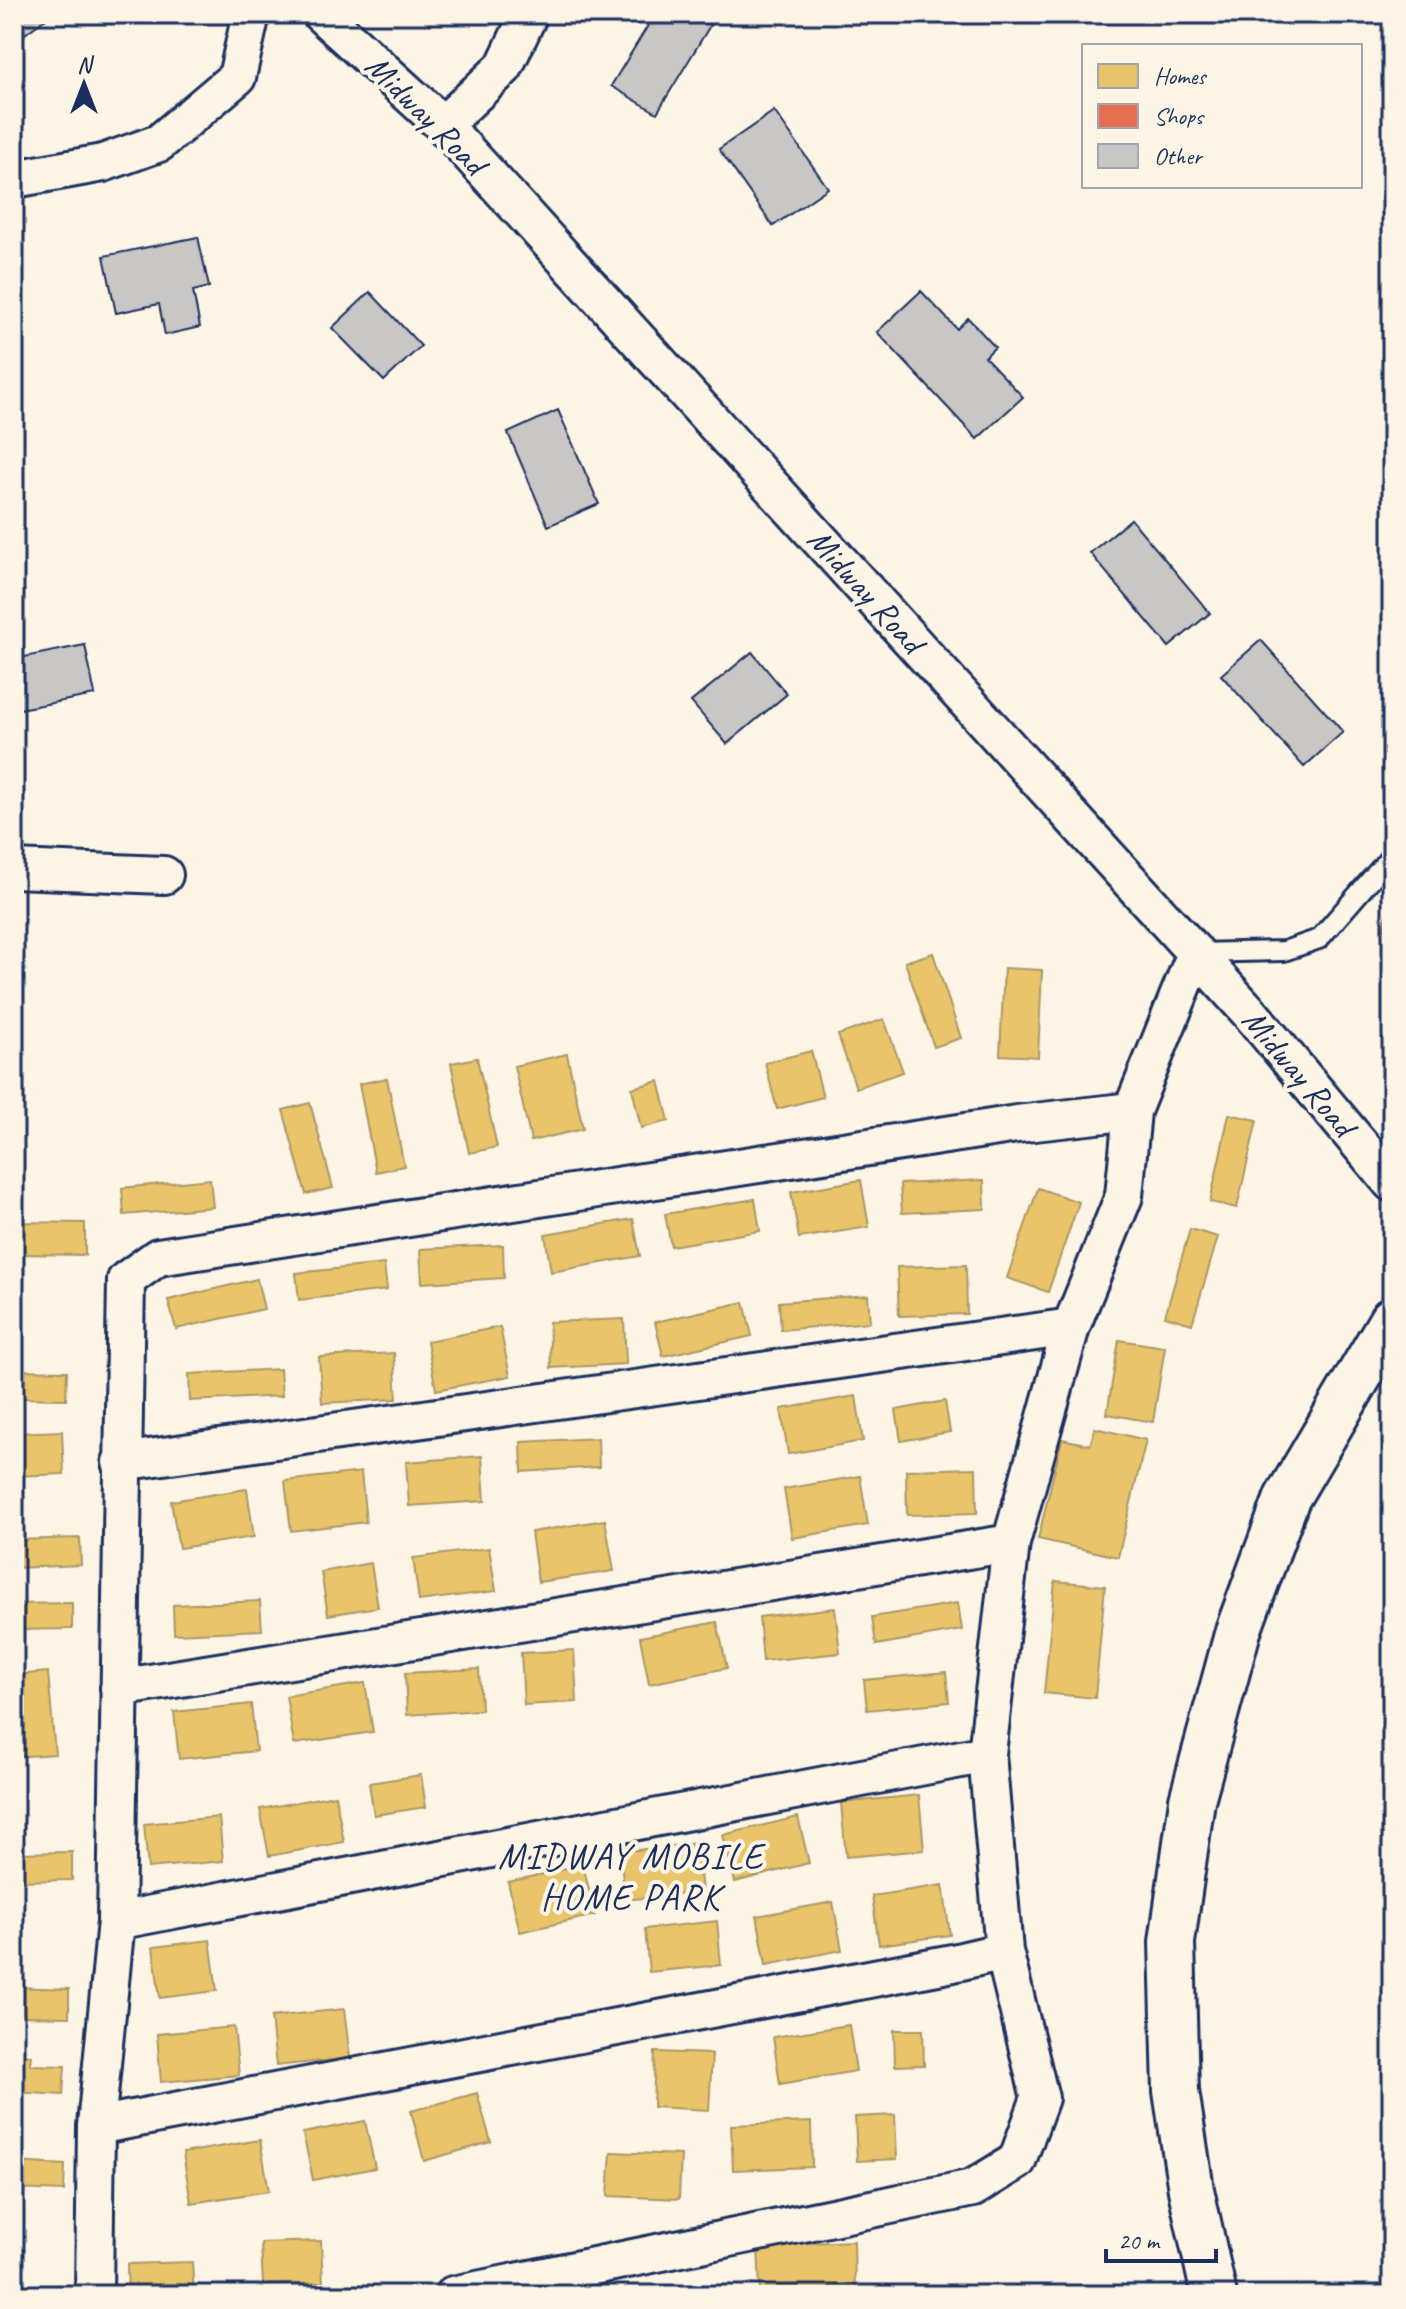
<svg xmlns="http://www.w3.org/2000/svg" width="1406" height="2309" font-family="Caveat,sans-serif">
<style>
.homes{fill:#e9c46a;stroke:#ab9766;stroke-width:2}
.shops{fill:#e76f51;stroke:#aa5c55;stroke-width:2}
.building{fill:#c8c7c6;stroke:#1b2f5e;stroke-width:2}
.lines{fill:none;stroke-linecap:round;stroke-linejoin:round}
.lane-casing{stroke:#1b2f5e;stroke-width:24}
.street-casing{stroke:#1b2f5e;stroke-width:42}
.secondary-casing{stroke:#1b2f5e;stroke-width:50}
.lane{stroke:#fcf5e5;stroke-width:18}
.street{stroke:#fcf5e5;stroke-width:36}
.secondary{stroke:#fcf5e5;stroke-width:44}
.labels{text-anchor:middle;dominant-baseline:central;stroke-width:8;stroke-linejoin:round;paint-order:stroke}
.street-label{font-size:34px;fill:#1b2f5e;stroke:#fcf5e5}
.neighbourhood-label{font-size:36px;letter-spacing:2px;fill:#1b2f5e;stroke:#fcf5e5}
</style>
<rect width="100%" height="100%" fill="#fcf5e5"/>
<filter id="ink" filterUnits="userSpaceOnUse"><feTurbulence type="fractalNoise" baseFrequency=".0125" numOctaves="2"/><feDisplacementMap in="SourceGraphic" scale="16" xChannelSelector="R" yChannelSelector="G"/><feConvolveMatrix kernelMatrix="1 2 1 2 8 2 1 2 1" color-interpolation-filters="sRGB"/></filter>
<g filter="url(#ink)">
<path class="homes" d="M933,953L961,1038L934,1047L905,962Z
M1004,968L1042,970L1038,1057L1000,1055Z
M884,1019L903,1072L856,1088L838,1035Z
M811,1051L823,1097L777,1109L765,1063Z
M567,1054L583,1129L531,1141L514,1066Z
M477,1058L497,1147L469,1153L451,1063Z
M387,1078L404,1166L376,1172L359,1084Z
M659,1081L669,1121L641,1128L632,1088Z
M310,1103L333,1188L306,1194L283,1110Z
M1229,1114L1257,1120L1237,1208L1210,1202Z
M210,1179L213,1207L124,1215L122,1188Z
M861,1180L869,1227L799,1238L791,1192Z
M984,1180L985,1209L902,1213L900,1184Z
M1038,1188L1079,1202L1048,1292L1007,1278Z
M755,1199L760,1231L671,1246L665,1214Z
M633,1219L640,1256L551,1272L545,1234Z
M15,1222L85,1223V1255L14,1254Z
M1190,1229L1218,1237L1192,1324L1165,1316Z
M503,1245L504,1278L422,1283L420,1249Z
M384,1264L387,1290L299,1300L296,1273Z
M966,1265L967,1314L899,1316L897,1267Z
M257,1279L264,1309L176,1329L168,1300Z
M868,1295L870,1322L781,1330L779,1302Z
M744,1302L752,1336L663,1356L655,1322Z
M624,1319L626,1364L551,1368L549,1322Z
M500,1327L510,1376L436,1390L427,1341Z
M1119,1340L1165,1347L1153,1422L1107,1414Z
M394,1353L397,1399L322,1403L319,1357Z
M280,1369L282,1396L190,1401L189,1374Z
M14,1370L67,1371L66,1399L14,1398Z
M856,1396L863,1441L788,1454L781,1409Z
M945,1401L950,1432L901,1441L896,1410Z
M1095,1428L1146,1440L1118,1557L1038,1539L1062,1439L1090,1445Z
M62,1431L64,1474L14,1476V1433Z
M598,1438L599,1467L522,1472L521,1442Z
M482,1456L485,1501L409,1506L406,1462Z
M976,1468L977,1513L907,1515L906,1470Z
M361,1472L366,1522L291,1531L285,1481Z
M860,1476L868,1525L792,1538L784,1489Z
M247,1489L254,1537L179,1548L171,1501Z
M605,1520L614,1571L538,1582L531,1532Z
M80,1538L81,1565L14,1568V1540Z
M489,1548L496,1591L419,1601L413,1558Z
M371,1563L378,1607L328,1615L321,1572Z
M1055,1581L1105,1586L1095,1698L1044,1693Z
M260,1601L262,1630L174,1634L173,1605Z
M72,1603V1629L14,1630V1604Z
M958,1603L962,1630L876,1645L872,1617Z
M835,1608L840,1653L763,1661L759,1617Z
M717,1622L727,1668L649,1684L640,1637Z
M574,1650L577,1702L524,1705L521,1653Z
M479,1669L481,1710L407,1715L405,1673Z
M48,1672L55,1754L14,1757V1675Z
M946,1672L949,1702L867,1710L864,1680Z
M365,1683L373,1732L294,1744L286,1696Z
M251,1704L256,1751L179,1759L174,1712Z
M421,1775L426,1807L374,1815L369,1783Z
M335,1795L344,1842L269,1856L260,1809Z
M919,1795L924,1850L846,1857L841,1803Z
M219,1817L223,1861L148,1868L144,1824Z
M798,1817L809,1863L735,1882L723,1835Z
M697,1843L702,1892L625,1900L620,1852Z
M72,1852V1880L14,1881V1853Z
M583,1865L595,1915L520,1932L508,1882Z
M943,1885L950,1935L879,1945L872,1896Z
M833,1902L842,1950L766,1965L757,1916Z
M717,1921L721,1965L649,1972L645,1929Z
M210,1940L217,1991L160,1998L153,1947Z
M14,1987L69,1989V2017L14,2016Z
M344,2009L350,2058L276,2066L271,2017Z
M849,2025L856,2071L780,2084L773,2037Z
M234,2027L239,2075L161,2082L157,2034Z
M894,2030H923L924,2065L895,2066Z
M655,2052L712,2054L709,2110L653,2107Z
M14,2054L31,2055L30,2065L65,2066L63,2095L14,2092Z
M477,2093L491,2142L424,2161L411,2111Z
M895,2115L897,2159L857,2161L855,2117Z
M365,2121L375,2168L313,2180L303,2133Z
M811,2122L812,2167L733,2170L731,2125Z
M260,2140L269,2191L191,2203L183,2153Z
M611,2152L681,2155L679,2199L608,2196Z
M14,2162L65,2165L64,2191L14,2189Z
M321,2241L323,2283L263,2285L261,2243Z
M854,2241L855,2288L760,2292L758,2245Z
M192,2262L194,2295H128L127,2264Z"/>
<path class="shops" d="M1392,891V931L1383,929Z"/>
<path class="building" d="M14,14H52L14,42Z
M655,14H717L657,113L611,86Z
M774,111L828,188L773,226L719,149Z
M198,237L209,287L193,291L200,327L165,335L159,304L116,313L104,256Z
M921,291L957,329L968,318L995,347L985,357L1023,397L977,439L877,332Z
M370,292L421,346L384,381L332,328Z
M558,410L599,504L548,526L508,433Z
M1131,519L1210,613L1169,647L1090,553Z
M1261,640L1343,732L1304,767L1221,675Z
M85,645L95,695L14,710V659Z
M752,652L787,694L727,744L691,702Z"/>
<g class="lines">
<g class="lane-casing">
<path id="lane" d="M1196,953L1284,951L1319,939L1392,855"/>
</g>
<g class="street-casing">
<path id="street" d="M321,14L443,125L1250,1013L1392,1183
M443,125L504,67L529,14
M14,179L103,163L159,143L237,77L251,14
M14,869L164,875
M1132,1111L1196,953
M121,1462L1071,1327
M119,1688L1011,1543
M116,1921L987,1754
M96,2126L953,1963L1004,1951
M94,2295L96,2126L116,1921L126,1280L158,1257L1017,1124L1132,1111L1124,1196L1071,1327L1011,1543L987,1754L1004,1951L1040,2098L1017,2161L973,2188L453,2295"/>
</g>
<g class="secondary-casing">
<path id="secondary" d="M1214,2295L1191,2190L1176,2091L1172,1942L1192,1800L1238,1631L1287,1498L1392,1320"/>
</g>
<use href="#lane" class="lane"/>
<use href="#street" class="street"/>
<use href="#secondary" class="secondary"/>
</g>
</g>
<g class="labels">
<g class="street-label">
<text transform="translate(426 114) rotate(45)">Midway Road</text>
<text transform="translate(866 590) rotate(48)">Midway Road</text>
<text transform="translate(1299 1072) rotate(50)">Midway Road</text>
</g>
<g class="neighbourhood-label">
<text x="631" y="1856">MIDWAY MOBILE<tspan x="631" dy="41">HOME PARK</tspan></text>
</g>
</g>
<rect width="1406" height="2309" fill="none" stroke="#fcf5e5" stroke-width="48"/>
<rect x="24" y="24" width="1358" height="2261" fill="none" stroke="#1b2f5e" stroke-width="3" filter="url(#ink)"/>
<rect x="1082" y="44" width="280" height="144" fill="#fcf5e5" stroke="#a2a6af" stroke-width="2"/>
<rect x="1098" y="64" width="40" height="24" fill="#e9c46a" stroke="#a2a6af" stroke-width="2"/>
<text x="1154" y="84" font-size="24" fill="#1b2f5e">Homes</text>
<rect x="1098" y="104" width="40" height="24" fill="#e76f51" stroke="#a2a6af" stroke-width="2"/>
<text x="1154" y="124" font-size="24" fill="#1b2f5e">Shops</text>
<rect x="1098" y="144" width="40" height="24" fill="#c8c7c6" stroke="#a2a6af" stroke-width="2"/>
<text x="1154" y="164" font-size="24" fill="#1b2f5e">Other</text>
<g transform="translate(84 84)" stroke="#fcf5e5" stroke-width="6" paint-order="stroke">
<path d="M0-6L14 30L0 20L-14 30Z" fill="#1b2f5e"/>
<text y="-12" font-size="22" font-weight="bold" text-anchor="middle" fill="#1b2f5e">N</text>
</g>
<path d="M1106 2249v12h110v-12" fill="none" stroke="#1b2f5e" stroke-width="4"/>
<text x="1118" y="2249" font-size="24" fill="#1b2f5e" stroke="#fcf5e5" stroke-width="6" paint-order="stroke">20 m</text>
</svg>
